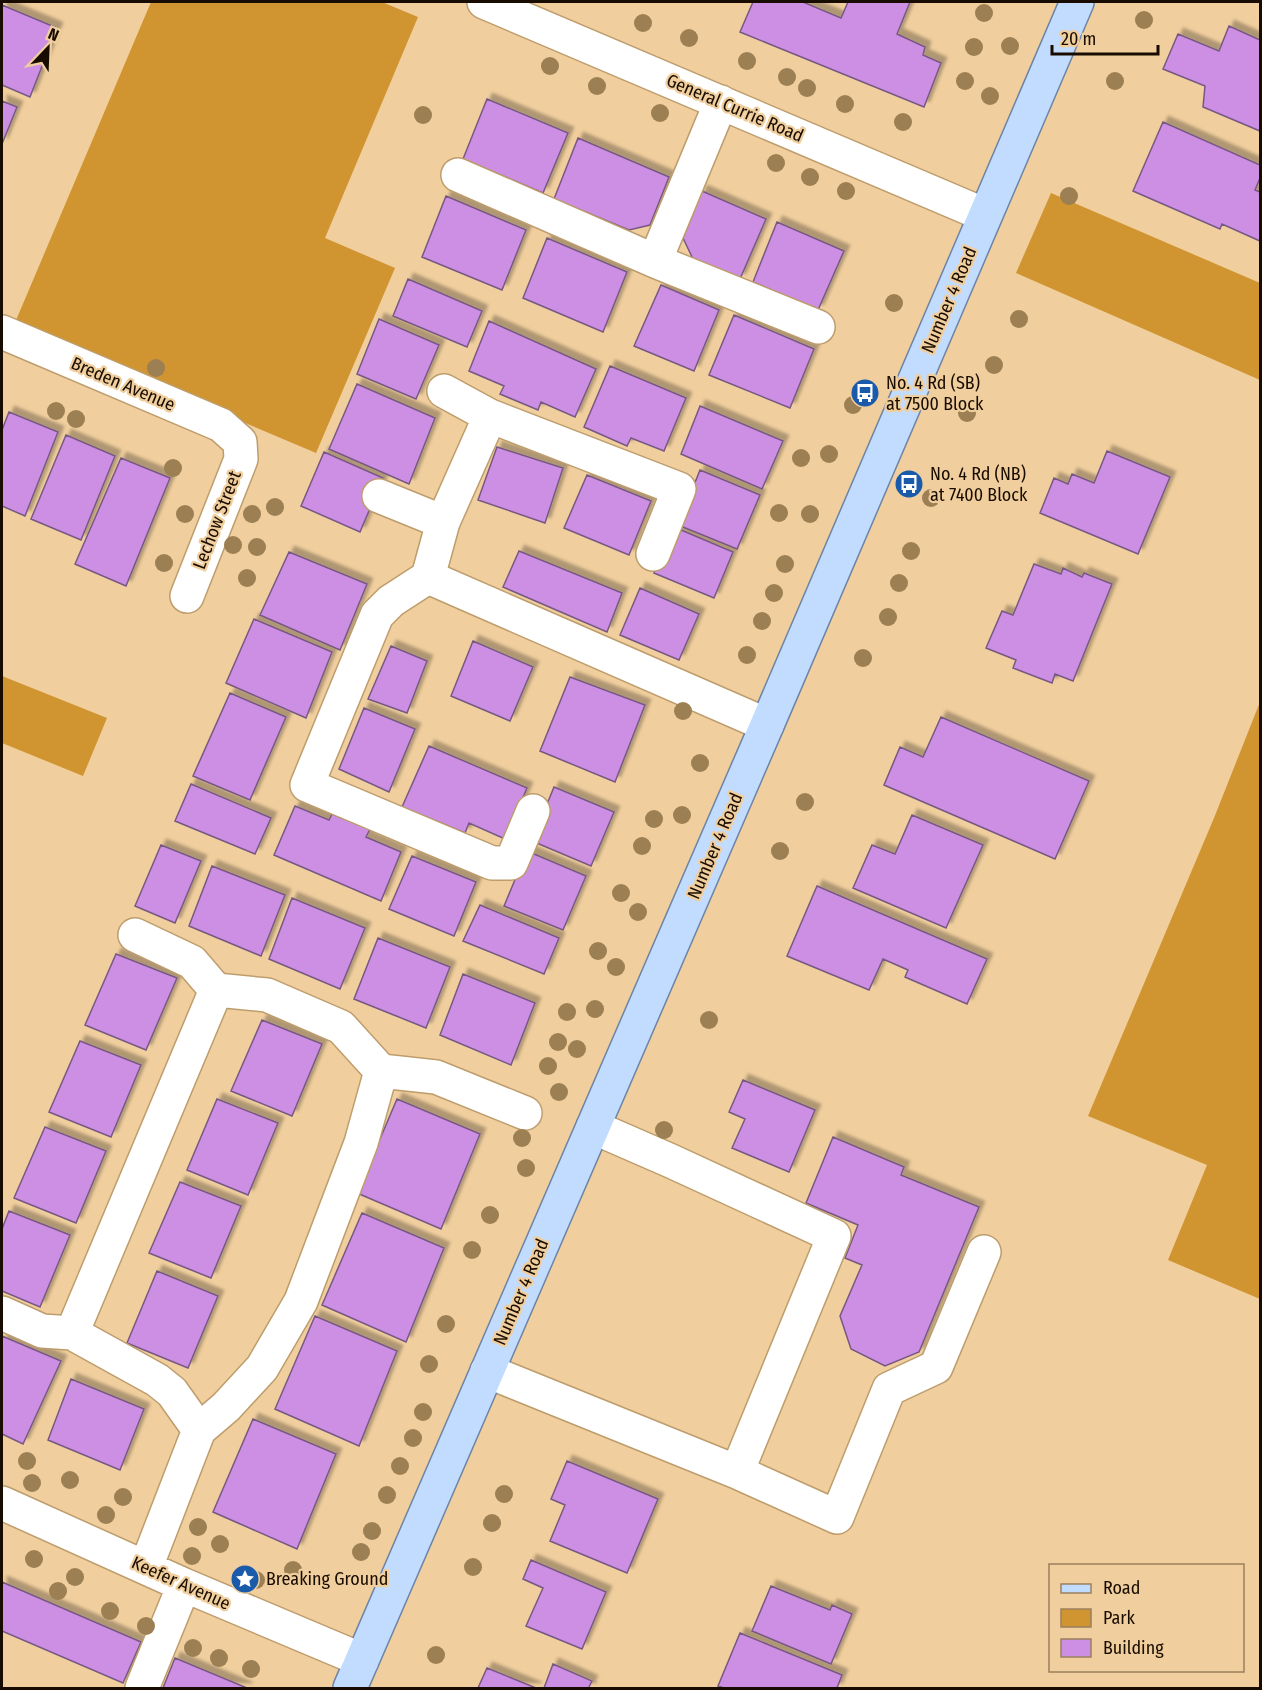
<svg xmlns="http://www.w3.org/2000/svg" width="1262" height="1690" font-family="'Fira Sans Condensed',sans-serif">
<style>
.green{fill:#d09530}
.building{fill:#cc8fe3;stroke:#775983;stroke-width:1.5;filter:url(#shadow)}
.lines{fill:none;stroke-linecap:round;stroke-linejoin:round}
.minor-casing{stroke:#be9d6d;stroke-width:36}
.major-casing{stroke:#6c84a6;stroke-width:36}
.minor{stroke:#fff;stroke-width:33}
.major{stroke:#c2dcff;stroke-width:33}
.tree{fill:#9c7f52}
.labels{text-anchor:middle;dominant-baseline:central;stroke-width:4.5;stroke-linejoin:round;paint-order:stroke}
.street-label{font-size:18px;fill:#180c00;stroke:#f0ce9d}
.poi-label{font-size:18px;fill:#180c00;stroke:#f0ce9d;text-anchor:start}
</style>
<defs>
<filter id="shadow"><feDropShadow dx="5.5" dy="-5.5" stdDeviation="1.5" flood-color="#0004"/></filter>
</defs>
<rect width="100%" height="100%" fill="#f0ce9d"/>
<path class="green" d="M151,2H382L418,17L325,238L395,268L316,453L14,325Z
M1051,193L1260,283V380L1016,273Z
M2,676L107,718L83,776L2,743Z
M1260,702V1299L1168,1260L1207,1165L1088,1116L1214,818Z"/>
<path class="building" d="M753,2H803L841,18L848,2H910L897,34L925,47L923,55L941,63L924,107L740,32Z
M2,5L57,28L30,97L2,85Z
M1229,26L1260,40V131L1203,107L1205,86L1163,69L1178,34L1219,51Z
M487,99L568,133L543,193L463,159Z
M2,101L17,107L2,144Z
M1163,122L1260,165V178L1255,190L1260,192V241L1222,224L1220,229L1133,191Z
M578,138L669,177L650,225L629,230L554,199Z
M702,191L766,219L740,279L693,259L683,238Z
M446,196L526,230L502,290L422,257Z
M777,222L844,251L818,310L753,282Z
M547,238L627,272L603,332L523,298Z
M408,279L482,311L467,347L393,316Z
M661,285L719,310L694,371L634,346Z
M734,315L814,349L790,408L709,375Z
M379,319L439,345L416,399L357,374Z
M489,321L596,369L575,417L541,402L538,410L500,394L504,386L469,371Z
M610,366L686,398L664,451L631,438L627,446L584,427Z
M357,384L435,418L409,484L329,449Z
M700,406L783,441L762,489L681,454Z
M9,412L58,432L25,516L2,506V430Z
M66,435L115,456L81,540L31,519Z
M497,447L563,468L545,523L478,500Z
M1107,451L1170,477L1138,554L1040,513L1054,478L1068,484L1072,474L1094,483Z
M324,452L383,478L360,532L301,506Z
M121,458L170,478L126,586L75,564Z
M700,470L760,495L737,549L678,525Z
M587,475L651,501L629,555L564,528Z
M674,527L733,552L714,598L654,573Z
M519,551L622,593L607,632L503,587Z
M289,552L367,584L340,650L260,615Z
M1034,564L1061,574L1063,568L1082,577L1084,573L1112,584L1073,681L1055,674L1052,683L1013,668L1016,660L986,648L1002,611L1013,615Z
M640,588L699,614L679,660L620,635Z
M254,619L332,652L306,718L226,683Z
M473,641L533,667L510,721L451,696Z
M391,646L427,661L407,713L368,699Z
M570,677L645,705L615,782L540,751Z
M230,693L286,717L250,800L193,776Z
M364,708L415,729L389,792L339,769Z
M941,717L1089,781L1055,859L884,785L900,747L923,757Z
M429,746L527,788L505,839L469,823L465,833L402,807Z
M191,784L271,818L255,854L175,821Z
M554,787L614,812L591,866L532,841Z
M295,806L329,820L332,814L370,829L366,837L401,852L381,901L274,855Z
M912,815L983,845L946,928L853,888L872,845L895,854Z
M161,845L201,861L175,923L135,906Z
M527,851L586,876L563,930L504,906Z
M412,856L476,882L454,936L389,909Z
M212,866L285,895L261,956L189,926Z
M817,886L987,959L967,1004L905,977L908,970L883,959L869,990L787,956Z
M292,898L365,928L340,989L269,959Z
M480,905L559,938L544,974L463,941Z
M378,938L450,967L426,1028L354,999Z
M116,954L177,978L146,1050L85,1025Z
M463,974L535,1003L511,1065L440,1035Z
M262,1020L322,1044L292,1116L231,1091Z
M80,1041L141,1065L111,1137L49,1112Z
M743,1080L815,1110L789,1172L732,1148L745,1119L729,1112Z
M217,1099L278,1123L248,1195L187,1170Z
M397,1099L480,1134L441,1229L357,1193Z
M45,1127L106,1151L76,1223L14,1198Z
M833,1137L904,1167L901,1175L979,1207L919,1352L885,1366L851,1349L840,1316L862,1265L845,1258L858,1225L806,1203Z
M180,1182L241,1206L211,1278L149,1253Z
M9,1211L70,1235L40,1307L2,1291V1229Z
M362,1213L444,1248L406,1342L322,1305Z
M157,1271L218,1296L188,1368L127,1343Z
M315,1316L397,1351L359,1446L275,1409Z
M2,1336L61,1361L23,1444L2,1434Z
M71,1379L144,1409L120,1470L48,1440Z
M253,1419L336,1454L297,1549L213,1512Z
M567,1461L658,1499L627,1573L550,1541L565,1505L551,1499Z
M531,1560L606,1592L582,1649L526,1626L543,1588L523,1579Z
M2,1582L141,1642L123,1683L2,1631Z
M771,1586L830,1610L832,1605L852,1614L831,1664L752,1631Z
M740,1633L842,1675L837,1688H724L718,1686Z
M175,1658L247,1688H163Z
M553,1664L592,1681L589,1687L592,1688H544Z
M487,1668L536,1688H478Z"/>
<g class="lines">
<g class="minor-casing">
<path id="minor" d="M484,2L985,215
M458,175L655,261L818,327
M655,261L721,102
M2,332L221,425L240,442L241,459L187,596
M444,391L490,416L679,489L653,554
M490,416L443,522L428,577L391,601L377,615L307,785L492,863H511L533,811
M379,496L443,522
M428,577L767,725
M135,935L192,962L216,990L72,1333L157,1380L172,1392L199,1430L146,1567
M381,1071L436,1077L525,1113
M593,1127L671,1161L834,1236L737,1472
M2,1313L42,1331L72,1333
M487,1371L737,1472L837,1517L889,1389L936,1367L984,1252
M199,1430L226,1407L262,1368L301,1301L361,1143L381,1071L341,1027L267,995L216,990
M2,1503L184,1585L362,1660
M142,1688L184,1585"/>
</g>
<g class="major-casing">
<path id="major" d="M350,1688L767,725L1077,2"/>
</g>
<use href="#minor" class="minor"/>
<use href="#major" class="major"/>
</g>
<g class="tree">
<circle cx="984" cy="13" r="9"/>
<circle cx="1144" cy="20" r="9"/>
<circle cx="643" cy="23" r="9"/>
<circle cx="689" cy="38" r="9"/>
<circle cx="1010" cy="46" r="9"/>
<circle cx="974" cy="47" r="9"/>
<circle cx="747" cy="61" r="9"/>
<circle cx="550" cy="66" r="9"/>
<circle cx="787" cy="77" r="9"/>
<circle cx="965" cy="81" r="9"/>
<circle cx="1115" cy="81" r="9"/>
<circle cx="597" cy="86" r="9"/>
<circle cx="807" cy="88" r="9"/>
<circle cx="990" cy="96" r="9"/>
<circle cx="845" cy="104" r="9"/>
<circle cx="660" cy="113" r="9"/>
<circle cx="423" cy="115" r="9"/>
<circle cx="903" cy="122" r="9"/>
<circle cx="776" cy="163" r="9"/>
<circle cx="810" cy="177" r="9"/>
<circle cx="846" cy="191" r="9"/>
<circle cx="1069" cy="196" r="9"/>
<circle cx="894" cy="303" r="9"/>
<circle cx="1019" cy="319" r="9"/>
<circle cx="994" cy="365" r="9"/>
<circle cx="156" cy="368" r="9"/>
<circle cx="853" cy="405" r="9"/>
<circle cx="56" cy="411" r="9"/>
<circle cx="967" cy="413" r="9"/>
<circle cx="76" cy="419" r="9"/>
<circle cx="829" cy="454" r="9"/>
<circle cx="801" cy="458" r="9"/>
<circle cx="173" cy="468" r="9"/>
<circle cx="931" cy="498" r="9"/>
<circle cx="275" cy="507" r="9"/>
<circle cx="779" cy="513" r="9"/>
<circle cx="185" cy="514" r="9"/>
<circle cx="252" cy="514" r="9"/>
<circle cx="810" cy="514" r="9"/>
<circle cx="233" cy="545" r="9"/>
<circle cx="257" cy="547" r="9"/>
<circle cx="911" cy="551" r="9"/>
<circle cx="164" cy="563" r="9"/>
<circle cx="785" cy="564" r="9"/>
<circle cx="247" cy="578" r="9"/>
<circle cx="899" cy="583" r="9"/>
<circle cx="774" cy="593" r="9"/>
<circle cx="888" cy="617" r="9"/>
<circle cx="762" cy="621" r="9"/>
<circle cx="747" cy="655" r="9"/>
<circle cx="863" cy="658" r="9"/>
<circle cx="683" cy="711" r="9"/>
<circle cx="700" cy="763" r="9"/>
<circle cx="805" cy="802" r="9"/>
<circle cx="682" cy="815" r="9"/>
<circle cx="654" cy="819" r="9"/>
<circle cx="642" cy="846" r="9"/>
<circle cx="780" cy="851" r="9"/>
<circle cx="621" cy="893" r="9"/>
<circle cx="638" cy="912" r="9"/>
<circle cx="598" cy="951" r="9"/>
<circle cx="616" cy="967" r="9"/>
<circle cx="595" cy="1009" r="9"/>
<circle cx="567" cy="1012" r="9"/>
<circle cx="709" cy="1020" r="9"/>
<circle cx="558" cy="1042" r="9"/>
<circle cx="577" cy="1049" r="9"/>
<circle cx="548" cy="1066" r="9"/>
<circle cx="559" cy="1092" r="9"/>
<circle cx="664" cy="1130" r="9"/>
<circle cx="522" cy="1138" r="9"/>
<circle cx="526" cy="1168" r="9"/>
<circle cx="490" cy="1215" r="9"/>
<circle cx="472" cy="1250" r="9"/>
<circle cx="446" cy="1324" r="9"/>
<circle cx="429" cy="1364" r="9"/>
<circle cx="423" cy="1412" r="9"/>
<circle cx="413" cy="1438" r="9"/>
<circle cx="27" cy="1461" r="9"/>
<circle cx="400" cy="1466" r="9"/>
<circle cx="70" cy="1480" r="9"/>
<circle cx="32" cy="1483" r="9"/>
<circle cx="504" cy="1494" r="9"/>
<circle cx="387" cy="1495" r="9"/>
<circle cx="123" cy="1497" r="9"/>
<circle cx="106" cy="1515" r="9"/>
<circle cx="492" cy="1523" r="9"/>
<circle cx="198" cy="1527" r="9"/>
<circle cx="372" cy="1531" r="9"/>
<circle cx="220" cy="1544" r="9"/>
<circle cx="361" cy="1552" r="9"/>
<circle cx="192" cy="1556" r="9"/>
<circle cx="34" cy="1559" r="9"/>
<circle cx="473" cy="1567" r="9"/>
<circle cx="293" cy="1570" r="9"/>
<circle cx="75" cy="1577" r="9"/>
<circle cx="256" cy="1580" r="9"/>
<circle cx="58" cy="1591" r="9"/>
<circle cx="110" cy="1611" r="9"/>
<circle cx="146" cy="1626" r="9"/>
<circle cx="193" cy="1648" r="9"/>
<circle cx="436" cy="1655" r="9"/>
<circle cx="219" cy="1658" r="9"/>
<circle cx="251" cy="1669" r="9"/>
</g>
<defs>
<g id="bus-disc" transform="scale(1.5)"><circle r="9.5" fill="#195aaa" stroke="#f0ce9d"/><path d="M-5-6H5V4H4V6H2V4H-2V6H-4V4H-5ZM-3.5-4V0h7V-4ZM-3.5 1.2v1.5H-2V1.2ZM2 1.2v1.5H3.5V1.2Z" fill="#fff"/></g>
<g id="sight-disc" transform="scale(1.5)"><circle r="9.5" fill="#195aaa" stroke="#f0ce9d"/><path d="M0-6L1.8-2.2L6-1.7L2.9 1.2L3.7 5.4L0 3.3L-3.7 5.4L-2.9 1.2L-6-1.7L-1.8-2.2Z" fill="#fff"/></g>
</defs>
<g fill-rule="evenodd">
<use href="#bus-disc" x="865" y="393"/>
<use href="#bus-disc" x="909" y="484"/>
<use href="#sight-disc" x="245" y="1579"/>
</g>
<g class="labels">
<g class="street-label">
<text transform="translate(735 108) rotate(23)">General Currie Road</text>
<text transform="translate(949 300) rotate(-67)">Number 4 Road</text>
<text transform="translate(123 384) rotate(23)">Breden Avenue</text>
<text transform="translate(217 520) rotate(-69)">Lechow Street</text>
<text transform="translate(715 846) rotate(-67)">Number 4 Road</text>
<text transform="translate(521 1292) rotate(-67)">Number 4 Road</text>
<text transform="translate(181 1583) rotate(24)">Keefer Avenue</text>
</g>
<g class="poi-label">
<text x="886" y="383">No. 4 Rd (SB)<tspan x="886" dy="21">at 7500 Block</tspan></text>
<text x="930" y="474">No. 4 Rd (NB)<tspan x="930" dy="21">at 7400 Block</tspan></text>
<text x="266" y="1579">Breaking Ground</text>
</g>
</g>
<rect width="1262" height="1690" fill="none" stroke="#180c00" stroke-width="6"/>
<rect x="1049" y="1564" width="195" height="108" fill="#f0ce9d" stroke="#9a805e" stroke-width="1.5"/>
<rect x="1061" y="1584" width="30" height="9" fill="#c2dcff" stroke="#9a805e" stroke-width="1.5"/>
<text x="1103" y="1594" font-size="18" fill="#180c00">Road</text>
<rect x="1061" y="1609" width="30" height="18" fill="#d09530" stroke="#9a805e" stroke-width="1.5"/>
<text x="1103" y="1624" font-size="18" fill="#180c00">Park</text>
<rect x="1061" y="1639" width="30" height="18" fill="#cc8fe3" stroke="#9a805e" stroke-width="1.5"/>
<text x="1103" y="1654" font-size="18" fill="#180c00">Building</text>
<g transform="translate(48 48) rotate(23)" stroke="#f0ce9d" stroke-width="4.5" paint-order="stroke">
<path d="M0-4.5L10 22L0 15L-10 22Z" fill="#180c00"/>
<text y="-9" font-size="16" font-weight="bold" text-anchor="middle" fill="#180c00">N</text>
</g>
<path d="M1052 45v9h106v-9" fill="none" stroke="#180c00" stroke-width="3"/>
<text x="1061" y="45" font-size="18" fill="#180c00" stroke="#f0ce9d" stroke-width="4.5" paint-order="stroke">20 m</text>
</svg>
